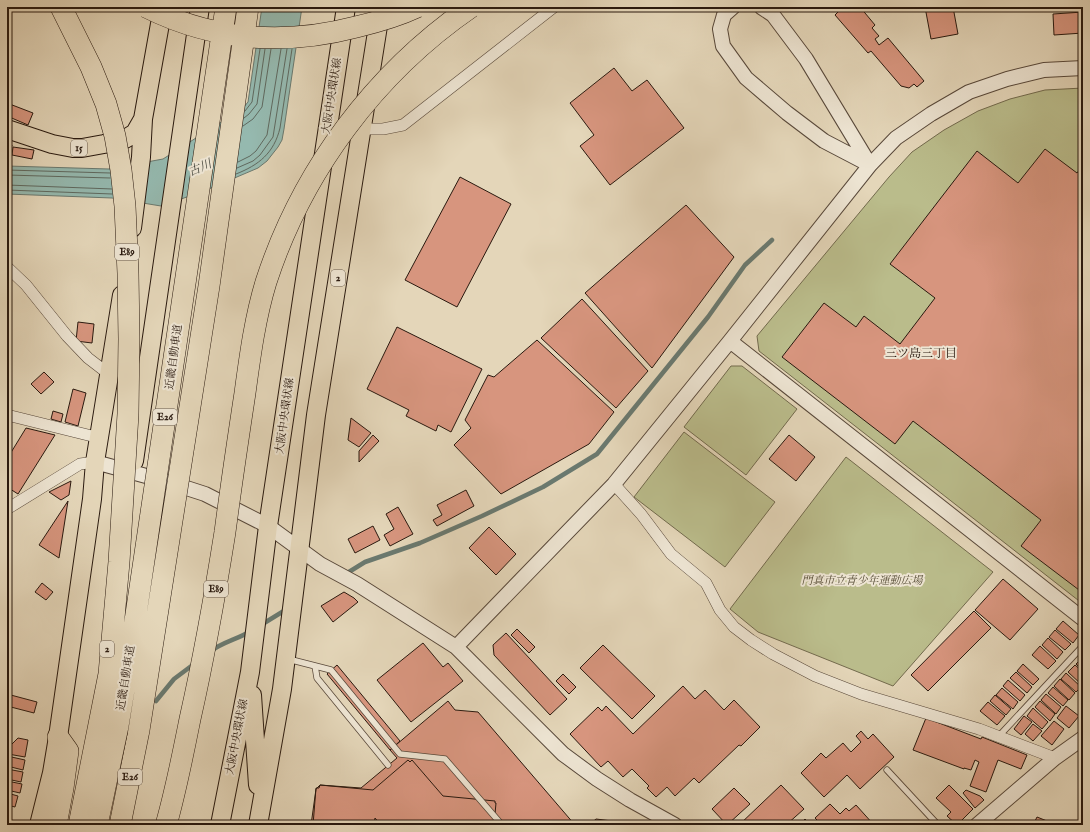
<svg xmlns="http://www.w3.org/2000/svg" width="1090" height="832" font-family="'IM FELL English','Noto Serif JP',serif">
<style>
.green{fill:#babc8b;stroke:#726a4d}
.water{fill:#95b9af;stroke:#6a796f}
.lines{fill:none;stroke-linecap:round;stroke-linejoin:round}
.shore{stroke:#5f695f;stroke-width:1}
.stream{stroke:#6a796f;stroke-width:4.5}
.building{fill:#d7957e;stroke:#29190f}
.service-casing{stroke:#58483a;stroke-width:7}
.minor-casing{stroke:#58483a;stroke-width:12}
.tertiary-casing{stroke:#58483a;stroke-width:16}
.primary-casing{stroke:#29190f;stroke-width:20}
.motorway-casing{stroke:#29190f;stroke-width:22}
.service{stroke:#ede4d2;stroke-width:5.5}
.minor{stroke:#ede4d2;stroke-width:11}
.tertiary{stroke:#ede4d2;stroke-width:14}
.primary{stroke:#e4d6b9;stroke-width:18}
.motorway{stroke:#e4d6b9;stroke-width:21}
.motorway-bridge-casing{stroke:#29190f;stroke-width:22;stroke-linecap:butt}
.motorway-bridge{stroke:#e4d6b9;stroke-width:21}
.labels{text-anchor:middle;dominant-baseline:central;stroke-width:4;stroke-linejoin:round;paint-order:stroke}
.shield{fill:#ede4d2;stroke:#64564a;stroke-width:1}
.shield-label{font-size:10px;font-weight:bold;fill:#29190f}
.street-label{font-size:11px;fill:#29190f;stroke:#ede4d2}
.park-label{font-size:11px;font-style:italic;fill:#544a34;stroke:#ede4d2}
.water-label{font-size:12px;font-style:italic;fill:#49493f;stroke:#ede4d2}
.neighbourhood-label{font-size:12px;fill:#29190f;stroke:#ede4d2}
</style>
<rect width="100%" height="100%" fill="#e4d6b9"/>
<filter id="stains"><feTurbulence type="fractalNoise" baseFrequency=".005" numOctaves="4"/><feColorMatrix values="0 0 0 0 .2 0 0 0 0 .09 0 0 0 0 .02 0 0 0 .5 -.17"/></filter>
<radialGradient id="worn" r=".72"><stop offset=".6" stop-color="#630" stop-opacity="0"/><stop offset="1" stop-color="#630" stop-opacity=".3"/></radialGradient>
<path class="green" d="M1083,88V604L759,351L757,336L889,177L912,152L944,130L978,111L1010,99L1045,90Z
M731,366H742L797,409L746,475L684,427Z
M684,432L775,502L725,567L634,497Z
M846,457L993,572L893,686L758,632L730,609Z"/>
<path class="water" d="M262,7H302L284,129L282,140L278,147L267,161L258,168L204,191L161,206L112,198L7,194V166L109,169L163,159L243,108L248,102Z"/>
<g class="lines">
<path class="shore" d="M245,111L252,102L260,49
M244,118L249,114L257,104L265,49
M243,126L253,119L262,107L271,49
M238,162L250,156L256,151L267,135L281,49
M237,168L253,161L260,155L273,137L287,49
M7,170L110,173
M236,174C259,165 274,153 280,128L292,49
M7,175L110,178
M7,185L112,189
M7,190L112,194"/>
<path class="stream" d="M344,575L365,562L420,543L482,516L543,487L597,454L708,317L745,265L772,240
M261,625L287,609
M211,651C223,642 238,639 251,631
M156,701L174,679L194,664"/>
</g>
<path class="building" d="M834,7H860L875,25L872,28L879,36L875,39L879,45L888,38L924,81L917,87L914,84L909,88L901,86L871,51L868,53L835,15L838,12Z
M925,7H953L958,34L931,39Z
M1083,12V33L1054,35L1053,14Z
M614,68L632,91L647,80L684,128L610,185L580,146L594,135L570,103Z
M7,103L33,113L28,125L7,116Z
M7,144L12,145L10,156H7Z
M13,147L34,150L32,159L12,155Z
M1045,149L1077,173L1083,165V593L1021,546L1041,520L913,421L895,444L782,357L824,303L856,327L864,316L900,344L935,298L890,264L977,151L1018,183Z
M460,177L511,204L457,307L405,280Z
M686,205L734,257L652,368L585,293Z
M582,299L648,371L616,408L541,338Z
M78,322L94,324L92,343L76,341Z
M397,327L482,369L451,432L438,425L436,431L406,416L409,410L367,389Z
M537,340L614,412L589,444L501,494L454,445L471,428L465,420L488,375L494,377Z
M44,372L54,382L41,394L31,384Z
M73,389L86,393L78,426L65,422Z
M53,411L63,414L61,422L51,419Z
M351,418L371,433L359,447L348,440Z
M26,428L55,435L18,494L7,487V459Z
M373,435L379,441L359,462V451Z
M789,435L815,457L796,481L769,459Z
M71,481L69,495L61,500L49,492Z
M466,490L474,506L437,526L433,520L442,515L437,505Z
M68,501L59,558L39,545Z
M398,507L413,534L390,546L384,535L394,529L386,514Z
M373,526L380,540L355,553L348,539Z
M489,527L516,554L496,575L469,548Z
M1003,579L1038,609L1010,640L975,610Z
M42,583L53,592L46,600L35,592Z
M344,592L354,598L358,602L333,622L321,606Z
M974,611L991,628L928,691L911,675Z
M1063,621L1079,635L1073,643L1056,629Z
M517,629L535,647L529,653L511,635Z
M1055,630L1071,644L1065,650L1049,637Z
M506,633L567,699L550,715L494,655L493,645Z
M1048,638L1063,652L1057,659L1042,645Z
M423,643L443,667L448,663L463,681L411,722L377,680Z
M603,645L655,696L632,719L580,668Z
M1040,646L1056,661L1048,669L1032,655Z
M1083,657V671L1076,664Z
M1023,664L1039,679L1033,685L1017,671Z
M337,665L400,741L390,750L327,674Z
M1075,665L1083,672L1082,685L1068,672Z
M1016,672L1032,687L1027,693L1010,678Z
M1066,673L1081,687L1076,692L1061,679Z
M563,674L576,687L569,694L556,681Z
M1060,679L1075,693L1069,700L1054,686Z
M1008,680L1025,695L1020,701L1003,686Z
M683,686L695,699L705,690L724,710L734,700L760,727L741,746L739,745L699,783L694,778L675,796L667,787L656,797L647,788L649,786L632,769L623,777L608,761L601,767L570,734L598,707L602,711L606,706L633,734Z
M1053,687L1068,700L1063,706L1048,693Z
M1002,688L1018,702L1013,709L996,695Z
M7,694L37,702L34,713L7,706Z
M1046,694L1061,707L1056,714L1041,700Z
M995,695L1011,709L1006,715L990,701Z
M448,701L455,710L478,712L575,825H311L316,789L320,785L361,788L397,758L390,750Z
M1040,701L1055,714L1050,721L1035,707Z
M988,702L1005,716L997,725L980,711Z
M1066,706L1079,716L1069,728L1057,718Z
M1033,708L1048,722L1042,729L1027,716Z
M1024,716L1032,722L1021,735L1014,729Z
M926,718L981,739L982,737L1027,755L1021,769L998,760L986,792L970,786L979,762L975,760L971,770L964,768V769L913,750Z
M1054,721L1064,729L1052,745L1041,736Z
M1033,724L1042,731L1033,741L1025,734Z
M861,731L868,739L873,734L894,757L860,789L847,775L824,797L801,773L821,753L826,758L843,743L851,752L861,742L856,736Z
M18,738L28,740L25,757L8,754L9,747Z
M7,756L25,760L23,770L7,766Z
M408,760L410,762L412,760L443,796L495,801V803H496L494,825H432V822L428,825H381L375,818L374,825H313L316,788H319L320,785L373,790Z
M7,769L23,772L21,782L7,779Z
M7,781L22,784L20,793L7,790Z
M781,785L804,809L786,825H739Z
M949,785L973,809L957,825L947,816L951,812L936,798Z
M734,788L750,804L727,825L712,809Z
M966,790L980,796L984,800L975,808L963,793Z
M7,793L18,796L15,807L7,805Z
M830,804L840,814L846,808L849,811L856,805L874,825H822L815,818Z
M1037,817L1057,825H1033Z
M596,819L620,822L623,825H589Z
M805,819L811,825H799Z"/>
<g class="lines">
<g class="service-casing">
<path id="service" d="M288,659L331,670L400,754L445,759L502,825
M315,666L317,678L388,765
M999,736L1080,649
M887,770L938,825"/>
</g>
<g class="minor-casing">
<path id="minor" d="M361,129H383L403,125L554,7
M7,267L26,285L67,336L88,358L110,375
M7,415L100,438
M614,484L641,514L671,554L706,583L720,610L734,627L751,640L773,654L815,676L861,694L979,729L1055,758
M7,509L80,464L95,462"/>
</g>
<g class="tertiary-casing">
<path id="tertiary" d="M733,7L724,15L720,29L723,46L746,78L787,113L824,141L870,165
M761,7L773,15L806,59L870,165
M730,341L1083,619
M95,462L168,482L205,494L268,526L320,564L357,584L456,647L563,754L597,779L630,800L675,825
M456,647L614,484L730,341L870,165L896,138L931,114L969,92L1007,79L1044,70L1083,68
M977,825L1055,758L1083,738"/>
</g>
<g class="primary-casing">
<path id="primary" d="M7,129L52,144L73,148H82L104,144L125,139L135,133L143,119
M132,228L141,157L143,119L163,7
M134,461L200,7
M252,695L258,785
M39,825L52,773L58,737L92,499L95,462L122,295
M220,825L250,672L268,526L346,7
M258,825L282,689L316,415L381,7"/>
</g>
<g class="motorway-casing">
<path id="motorway" d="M56,825L63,788L68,751L58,737
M120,825L139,730"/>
</g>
<use href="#service" class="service"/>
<use href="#minor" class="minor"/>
<use href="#tertiary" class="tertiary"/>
<use href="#primary" class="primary"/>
<use href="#motorway" class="motorway"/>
<g class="motorway-bridge-casing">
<path id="motorway-bridge" d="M61,7L91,67L106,104L115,136L121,170L125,206L128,273L129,339L128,414L119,562L109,674L79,825
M146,7C214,41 283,46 356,27C377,22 398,16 417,7
M139,730L209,286L248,7
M97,825L118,726L131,648L226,7
M166,825C176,790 183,754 190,719C204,657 215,595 225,532C231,486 238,439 245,393C250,356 255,318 266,282C302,171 375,73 471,7"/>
</g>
<use href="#motorway-bridge" class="motorway-bridge"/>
</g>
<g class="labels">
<g class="shield">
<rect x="71" y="140" width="16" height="16" rx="3"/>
<rect x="115" y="244" width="24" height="16" rx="3"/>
<rect x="331" y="270" width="14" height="16" rx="3"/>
<rect x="153" y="409" width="24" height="16" rx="3"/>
<rect x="204" y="581" width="24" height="16" rx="3"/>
<rect x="100" y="641" width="14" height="16" rx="3"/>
<rect x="118" y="769" width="24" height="16" rx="3"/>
</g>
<g class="shield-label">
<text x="79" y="148">15</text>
<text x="127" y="252">E89</text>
<text x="338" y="278">2</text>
<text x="165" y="417">E26</text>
<text x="216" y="589">E89</text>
<text x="107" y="649">2</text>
<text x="130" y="777">E26</text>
</g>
<g class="street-label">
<text transform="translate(332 96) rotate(-81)">大阪中央環状線</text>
<text transform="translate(174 357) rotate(-82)">近畿自動車道</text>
<text transform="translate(285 416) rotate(-82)">大阪中央環状線</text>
<text transform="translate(126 678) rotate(-81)">近畿自動車道</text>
<text transform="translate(237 737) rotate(-79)">大阪中央環状線</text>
</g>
<g class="park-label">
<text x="862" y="581">門真市立青少年運動広場</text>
</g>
<g class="water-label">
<text transform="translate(200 168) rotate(-23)">古川</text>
</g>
<g class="neighbourhood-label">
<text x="921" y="353">三ツ島三丁目</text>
</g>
</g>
<rect width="1090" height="832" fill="none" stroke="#e4d6b9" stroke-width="24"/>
<rect x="8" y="8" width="1074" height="816" fill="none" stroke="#29190f" stroke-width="2"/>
<rect x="12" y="12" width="1066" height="808" fill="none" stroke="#29190f"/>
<rect width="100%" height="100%" filter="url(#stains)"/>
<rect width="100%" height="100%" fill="url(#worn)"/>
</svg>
